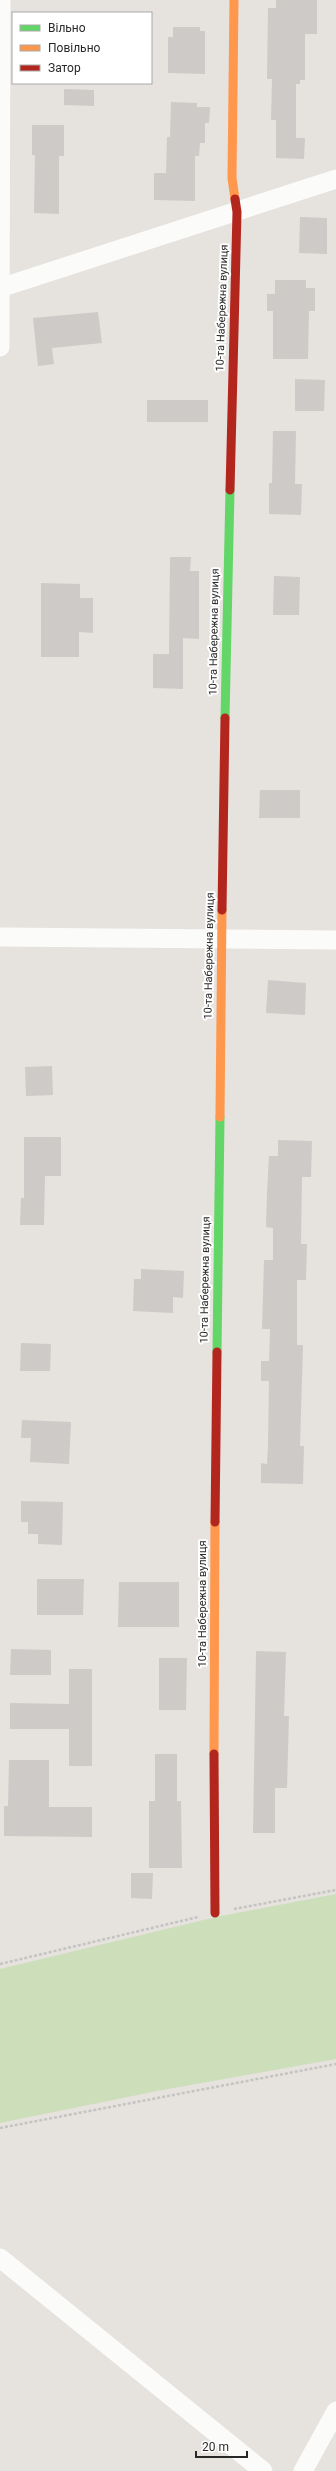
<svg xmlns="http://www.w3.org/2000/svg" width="336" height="2471" font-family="Roboto,sans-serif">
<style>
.green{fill:#cddeba}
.building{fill:#cecac8}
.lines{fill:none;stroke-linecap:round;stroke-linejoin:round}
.path{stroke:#c4c4c3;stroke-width:2.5;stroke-dasharray:3 2;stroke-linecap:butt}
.street{stroke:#fbfbfa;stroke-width:19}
.fast{stroke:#63d668;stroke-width:9}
.slow{stroke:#ff974d;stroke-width:9}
.jam{stroke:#b3261e;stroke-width:9}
.labels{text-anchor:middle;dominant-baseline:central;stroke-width:4;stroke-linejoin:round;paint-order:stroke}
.street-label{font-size:11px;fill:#282828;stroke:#fff}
</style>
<rect width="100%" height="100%" fill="#e6e2de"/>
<path class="green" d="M336,1894V2059L157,2091L0,2123V1969L216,1917Z"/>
<path class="building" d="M276,0H317V34H305V80H300V84H296V138H305L304,159L276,158V120H271L272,79H267L268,8H276Z
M173,27H200V31H205V74L168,73V37H173Z
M64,89L94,90V106L64,105Z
M171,102L197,103V107H210L209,123H205V143H200L199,156H195V201L154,200V173H166L167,137H170Z
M32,125H64V156H59V214L34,213L35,155H32Z
M300,217L327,218V254L299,253Z
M275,280H306V288H315V311H309L308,359H273V311H267V294H275Z
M98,312L102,343L52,348L54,364L38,366L33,318Z
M295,379L325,380L324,411H295Z
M147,400H208V422H147Z
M273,431H296L295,484H302L301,515L269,514V483H272Z
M170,557H191L190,571H199V639L183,638V689L153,688V654H169Z
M274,576L300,577L299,615H273Z
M41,583L80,584V598H93V633L79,632V657H41Z
M260,790H300V818H259Z
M268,980L306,983L305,1015L266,1013Z
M52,1066L53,1095L26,1096L25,1067Z
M24,1137H61V1176H45L44,1225H20L21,1198H24Z
M278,1140L312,1141L311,1177H302L301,1244H307L306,1280H297V1345H303L300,1446H304L303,1484L261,1483V1463L267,1464L268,1445L269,1381H261V1361H269L270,1329H262L264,1260H273V1228L266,1227L267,1193L269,1156H278Z
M141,1269L184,1271L183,1298L173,1297V1313L133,1311L134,1279H141Z
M21,1343L51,1344L50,1371H20Z
M22,1420L71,1422L69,1464L30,1462L31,1438H21Z
M21,1501L63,1502L62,1545L38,1544V1534H28V1522H21Z
M37,1579H84L83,1615H37Z
M119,1582H179V1627H118Z
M11,1649L51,1650V1675H10Z
M256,1651L286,1652L284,1716H289L287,1788H275V1833H253Z
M159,1658H187L186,1710H159Z
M69,1669H92V1766H69V1729H10V1703L69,1704Z
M155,1754H177V1801H181L182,1868H149V1801H155Z
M9,1760H49V1807H92V1837L4,1836V1806H8Z
M131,1873H153L152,1899L131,1898Z"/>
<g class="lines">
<path class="path" d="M234,1909L336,1890
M0,1964L198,1917
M0,2128L336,2064"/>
<path class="street" d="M0,288L336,179
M0,347L1,0
M0,937L336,940
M0,2258L263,2471
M303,2471L336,2411"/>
<path class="fast" d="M225,718L230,490
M217,1352L220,1117"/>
<path class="slow" d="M234,0L232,178L235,199
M220,1117L222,910
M214,1754L215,1522"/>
<path class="jam" d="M230,490L237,212L235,199
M222,910L225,718
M215,1522L217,1352
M214,1754L215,1913"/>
</g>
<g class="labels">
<g class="street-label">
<text transform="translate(222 308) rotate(-88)">10-та Набережна вулиця</text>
<text transform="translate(214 632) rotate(-89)">10-та Набережна вулиця</text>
<text transform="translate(209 956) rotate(-89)">10-та Набережна вулиця</text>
<text transform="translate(205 1280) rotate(-89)">10-та Набережна вулиця</text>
<text transform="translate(202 1604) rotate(-90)">10-та Набережна вулиця</text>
</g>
</g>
<rect x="12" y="12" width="140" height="72" fill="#ffffff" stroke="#a9a9a9"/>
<rect x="20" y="25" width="20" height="6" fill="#63d668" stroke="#a9a9a9"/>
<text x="48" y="32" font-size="12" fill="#282828">Вільно</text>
<rect x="20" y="45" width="20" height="6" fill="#ff974d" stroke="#a9a9a9"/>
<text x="48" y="52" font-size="12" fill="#282828">Повільно</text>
<rect x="20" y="65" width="20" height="6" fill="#b3261e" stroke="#a9a9a9"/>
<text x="48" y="72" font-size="12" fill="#282828">Затор</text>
<path d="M196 2451v6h51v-6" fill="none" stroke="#282828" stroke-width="2"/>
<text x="202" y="2451" font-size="12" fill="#282828" stroke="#ffffff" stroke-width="3" paint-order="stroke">20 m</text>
</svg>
